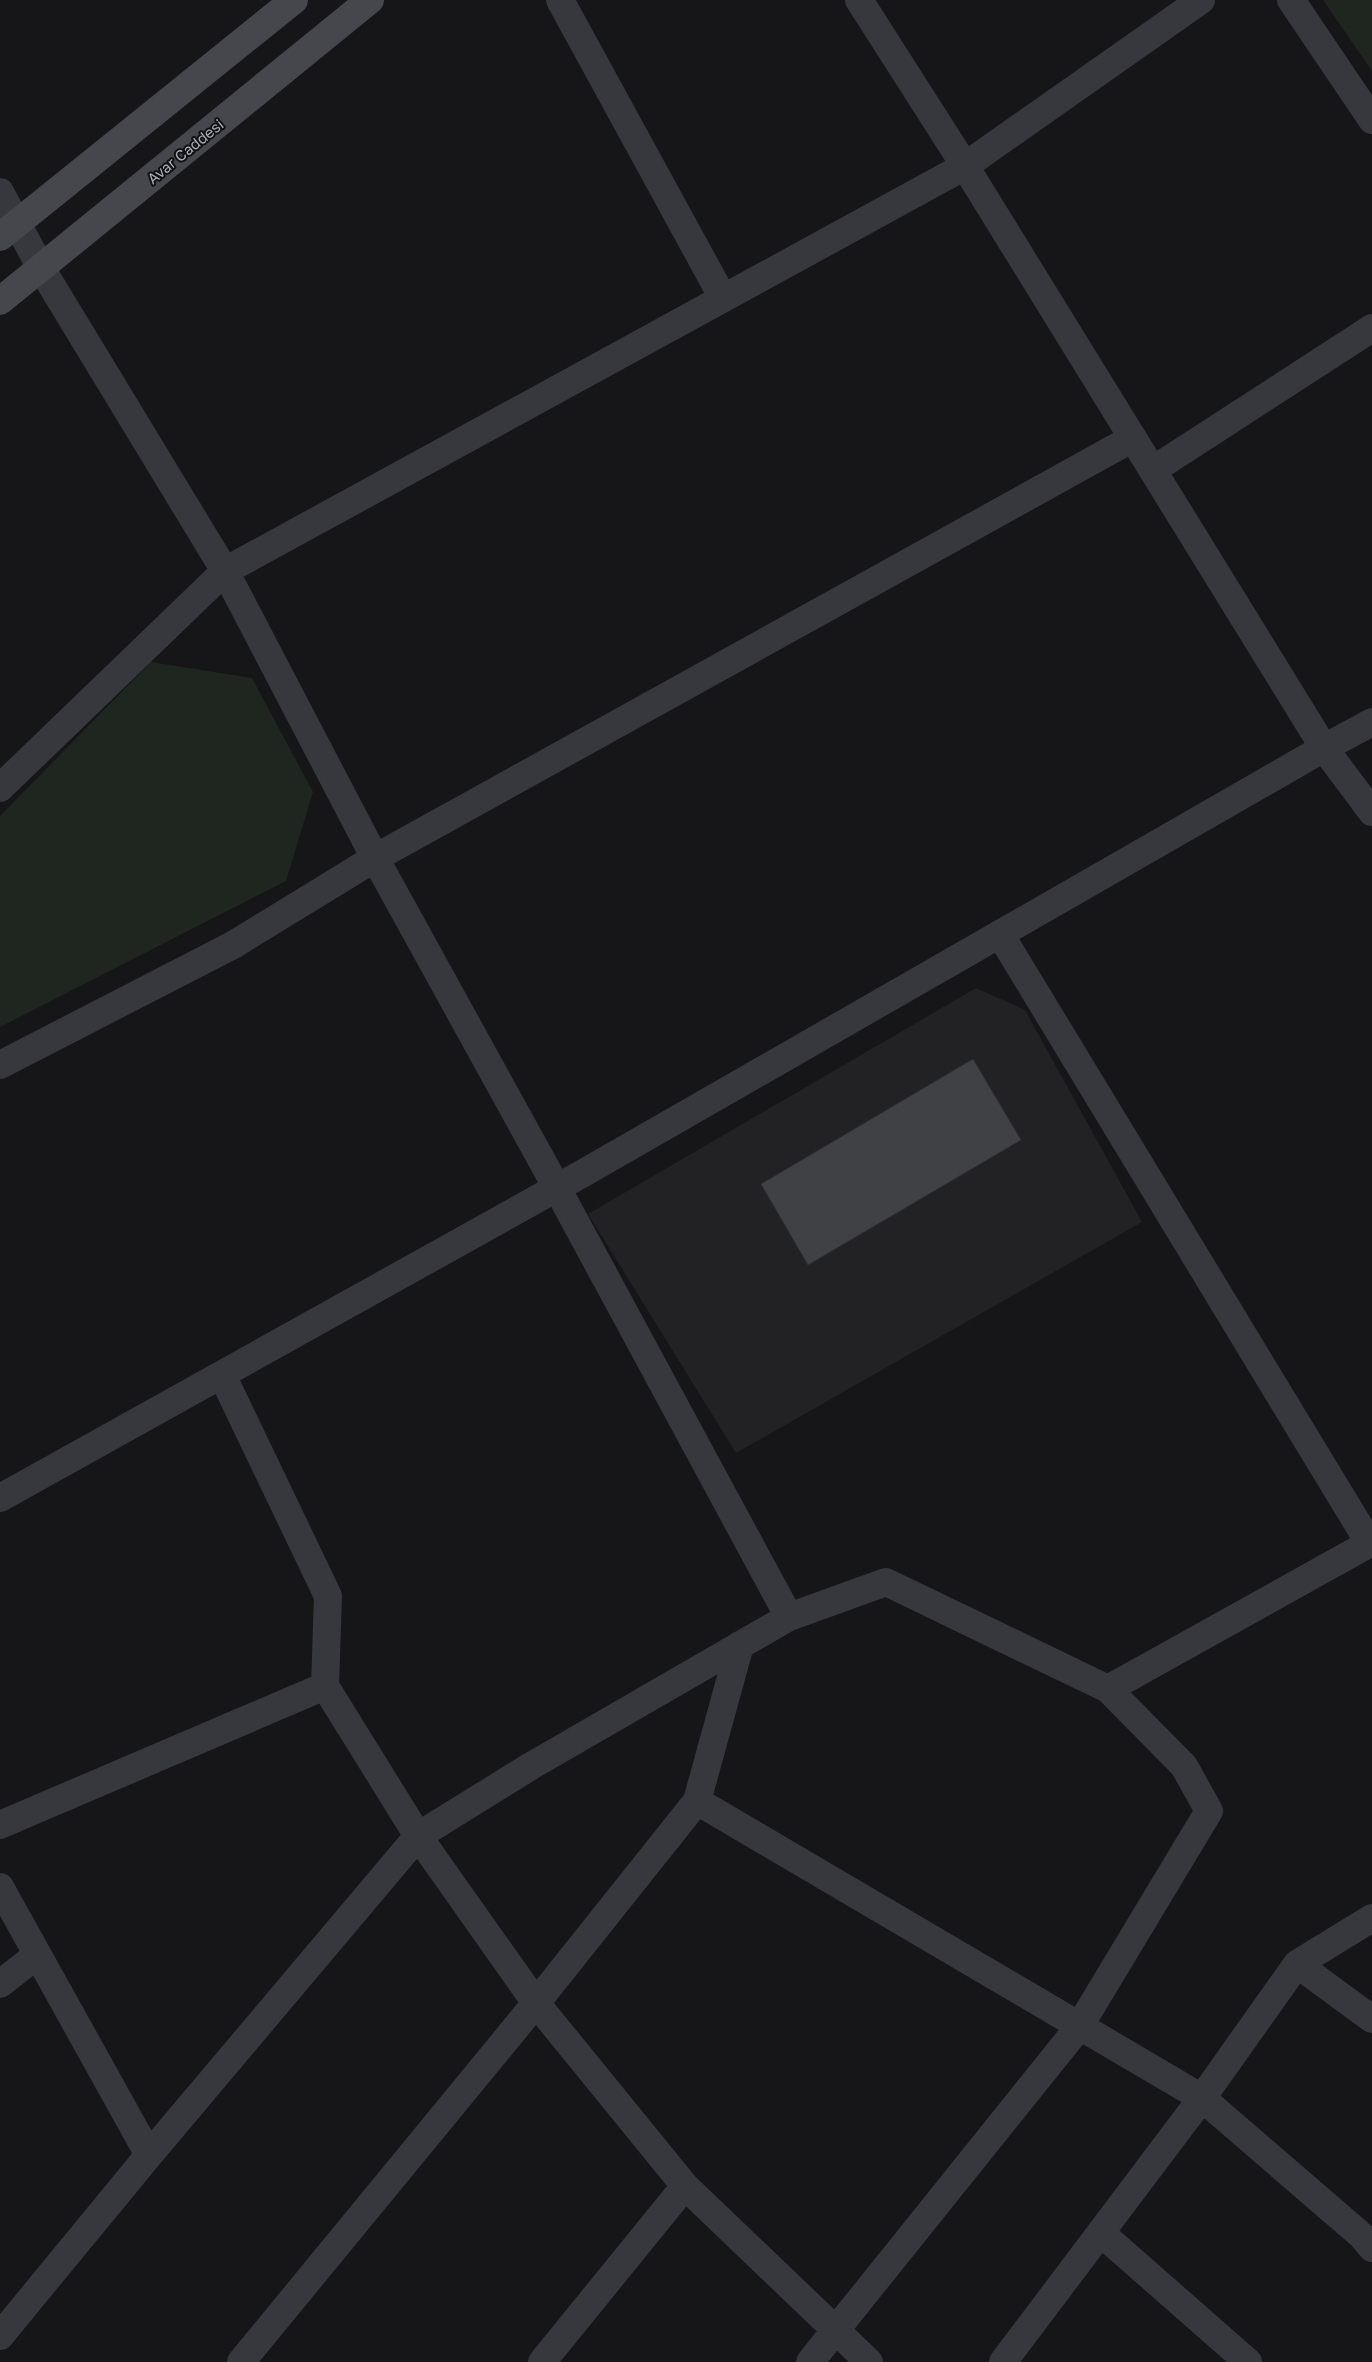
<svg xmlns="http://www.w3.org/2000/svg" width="1372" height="2362" font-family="'Golos Text',sans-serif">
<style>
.built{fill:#222225}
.green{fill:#1e261f}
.building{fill:#404145;stroke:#303034}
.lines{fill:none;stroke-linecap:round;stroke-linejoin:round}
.minor{stroke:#37383d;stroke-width:28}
.tertiary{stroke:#37383d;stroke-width:28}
.secondary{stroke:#45474d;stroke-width:28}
.labels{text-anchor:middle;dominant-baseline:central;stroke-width:4;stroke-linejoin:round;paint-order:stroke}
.street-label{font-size:15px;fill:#a8adb8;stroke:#111113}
</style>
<rect width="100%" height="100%" fill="#161618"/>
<path class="built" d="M976,988L1025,1010L1142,1222L736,1453L588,1214Z"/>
<path class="green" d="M1323,0H1372V71Z
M151,662L252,678L313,792L286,881L0,1027V816Z"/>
<path class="building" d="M973,1059L1021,1140L808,1265L761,1184Z"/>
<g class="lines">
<path class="minor" d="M560,0L723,298
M1291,0L1372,120
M0,192L41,268L225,571L375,858L557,1188L789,1617
M1153,470L1372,328
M0,788L225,571L965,166L1201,0
M1000,934L1370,1544
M0,1065L233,945L375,858L1133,438
M222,1375L328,1596L325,1686L418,1836L536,2003L685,2186L869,2362
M1108,1689L1372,1542
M697,1801L1202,2098L1362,2236L1372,2248
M0,1825L325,1686
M0,1887L149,2155
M1297,1964L1372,2019
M0,1984L37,1955
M1101,2233L1248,2362
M0,2336L149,2155L418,1836L531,1766L789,1617L886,1582L1108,1689L1184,1766L1209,1811L1079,2027L810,2362
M241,2362L536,2003L697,1801L740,1645
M542,2362L685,2186
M1003,2362L1202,2098L1297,1964L1372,1918"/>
<path class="tertiary" d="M859,0L965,166L1324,748L1372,812
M0,1498L580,1175L1324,748L1372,722"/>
<path class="secondary" d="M0,237L294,0
M0,301L370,0"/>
</g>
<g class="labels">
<g class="street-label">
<text transform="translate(185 151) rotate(-39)">Avar Caddesi</text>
</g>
</g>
</svg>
